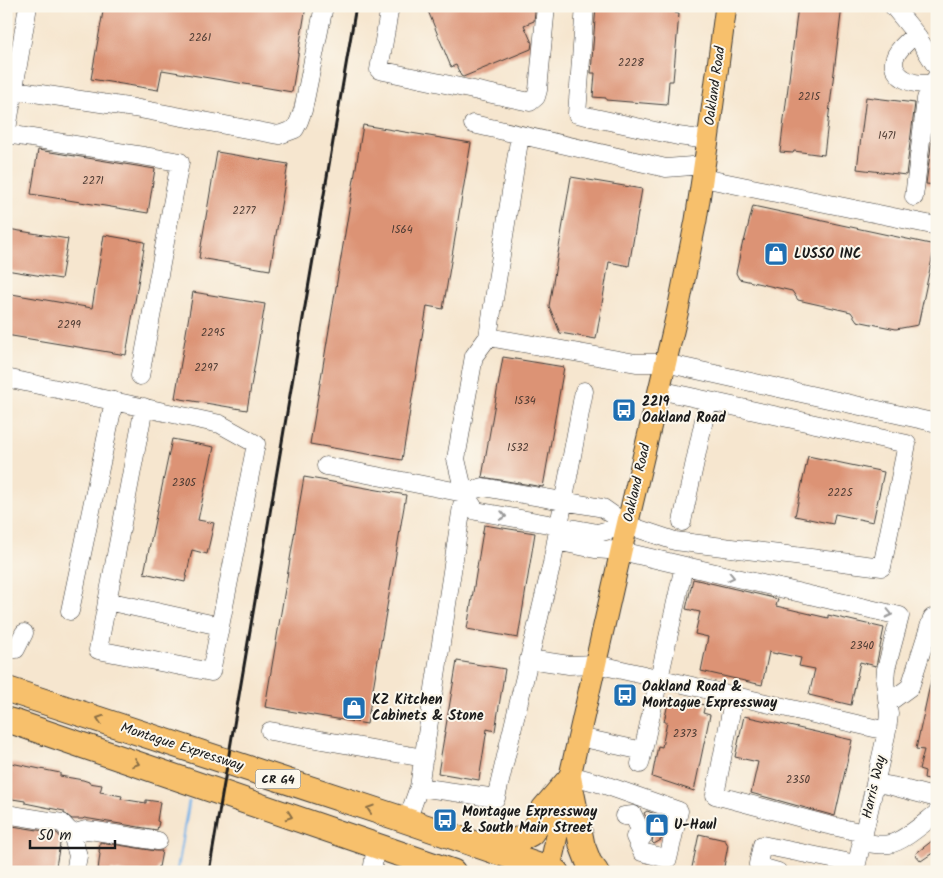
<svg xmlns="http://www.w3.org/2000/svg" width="943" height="878" font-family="Kalam,sans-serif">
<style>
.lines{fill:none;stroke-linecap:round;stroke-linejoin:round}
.stream{stroke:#75b1e7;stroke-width:3}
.building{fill:#dc9375}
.minor-casing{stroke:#3d3a37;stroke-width:19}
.major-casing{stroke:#3d3a37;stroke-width:23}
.highway-casing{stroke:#3d3a37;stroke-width:27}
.minor{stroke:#fff;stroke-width:18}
.major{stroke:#f7c06c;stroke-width:21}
.highway{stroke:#f7c06c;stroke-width:25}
.rail{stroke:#1c1c1c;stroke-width:3}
.oneway{stroke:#999}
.oneway2{stroke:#8a6e44}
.labels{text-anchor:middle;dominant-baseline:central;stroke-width:4;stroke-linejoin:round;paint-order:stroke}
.number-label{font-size:11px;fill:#4c3a32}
.shield{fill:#fbf7ec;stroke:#5f5e5a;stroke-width:1}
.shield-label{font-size:12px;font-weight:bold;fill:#1c1c1c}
.street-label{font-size:14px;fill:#1c1c1c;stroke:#fbf7ec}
.poi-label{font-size:14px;font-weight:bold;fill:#1c1c1c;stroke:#fbf7ec;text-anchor:start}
</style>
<rect width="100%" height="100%" fill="#fbf7ec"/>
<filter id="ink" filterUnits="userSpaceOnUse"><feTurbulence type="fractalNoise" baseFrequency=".02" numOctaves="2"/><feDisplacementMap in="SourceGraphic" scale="10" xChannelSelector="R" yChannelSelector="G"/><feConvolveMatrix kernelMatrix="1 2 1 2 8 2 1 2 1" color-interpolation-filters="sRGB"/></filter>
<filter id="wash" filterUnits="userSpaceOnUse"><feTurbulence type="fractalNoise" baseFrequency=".0096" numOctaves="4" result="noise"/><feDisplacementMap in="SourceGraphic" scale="20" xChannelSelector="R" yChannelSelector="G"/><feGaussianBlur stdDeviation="1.12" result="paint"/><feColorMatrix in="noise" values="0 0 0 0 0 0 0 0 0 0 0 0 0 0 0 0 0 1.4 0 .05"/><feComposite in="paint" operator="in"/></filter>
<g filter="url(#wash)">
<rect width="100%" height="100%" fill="#f6e6cf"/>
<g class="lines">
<path class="stream" d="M177,872L189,802"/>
</g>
<g id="blocks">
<path class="building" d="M104,6H306L292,92L162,70L158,90L91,79Z
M426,6H532L535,12L534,21L524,25L532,43L531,49L463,77L461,76L456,65L451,67Z
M596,6H675V13L679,14L673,81H669L667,105L606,100V98L593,97L595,73H591Z
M798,6H842L824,155L794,151L793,153L780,152Z
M866,97L915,103L906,175L857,169Z
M363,125L471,143L443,309L427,306L402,460L310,444Z
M932,139L937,140V185L926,184Z
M38,150L155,169L148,213L31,194Z
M217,152L288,164L270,270L199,258Z
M571,177L642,189L629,266L609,262L596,339L560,333L549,306Z
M753,206L935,245L918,325L896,329L857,321L851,312L798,300L792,291L739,279L736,273L743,241L744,242Z
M8,229L68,239L61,279L6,270V237Z
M104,235L145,242L126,355L6,335V293L92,308Z
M193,292L265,304L247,410L175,398Z
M503,357L564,367L543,487L482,477Z
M172,439L214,447L198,520L214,523L207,554L192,550L185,582L144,573Z
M808,456L884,472L873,522L835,514L833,524L795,516Z
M304,477L406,495L367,724L265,707Z
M484,525L535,533L518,638L467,629Z
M693,579L778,599L776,606L828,618V615L884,628L876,666L860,662L851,705L809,695L815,669L799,666L801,658L777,653V654L769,652L762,685L701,671L708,637L695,634L700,612L686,609Z
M457,661L505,669L495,731L487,729L479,780L438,773Z
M933,671L937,672V781L924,778L925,771L919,769L924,750L916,749Z
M669,698L705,705L703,713L710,715L694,791L652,777L658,746L662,747L667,722H664Z
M744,716L852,740L835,816L751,793L758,762L735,757Z
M6,762L60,773V776L83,780L89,782V783L102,785L100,792L122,796L121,799L146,803V800L160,802L157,821L159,822L157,830L84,818L83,819H72L64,813V811L25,803V801L6,798Z
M647,811L660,816L661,819L664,817L667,818L661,840L654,844L652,842L653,837V832L644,813Z
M6,825L57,833L61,838L55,872H6Z
M699,834L725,840L728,845L723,872H691Z
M937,837V850L921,861L915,854Z
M100,842L156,851H162L159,867L158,866L157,872H124L111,870V872H109L98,870L100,854L99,853Z"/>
</g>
</g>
<g filter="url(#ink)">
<use href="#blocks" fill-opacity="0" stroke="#3d3a37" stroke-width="1"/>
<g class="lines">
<g class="minor-casing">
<path id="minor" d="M390,6L379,70L530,102L536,97L538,90L546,6
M585,6L577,114L678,136L708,140
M893,6L915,33L937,68
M916,34C909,40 901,46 896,55C889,69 901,80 915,83C920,84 926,84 931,84
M14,90L134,108L279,135L295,129L299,121L303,110L324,6
M473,124L666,168L705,165
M7,134L180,162L140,376
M6,135L28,6
M703,178L937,226
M914,197L926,99L931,84L937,77
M488,337L636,363H665L937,423
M6,378L220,424L256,444L211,672L98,650L144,407
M326,466L464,493L483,487L603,508L627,525L675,541L882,567L907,444L659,390
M464,493L476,511L598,533L627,525
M682,522L708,401
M556,541L595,549L621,551L900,616L886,669L885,681L889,714L887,731L855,872
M107,601L220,626
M70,611L114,401
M6,649H16L24,633
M529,659L569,665L596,664L887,731
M734,696L715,795L828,825L864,833
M888,703L910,687L932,618L937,619
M270,731L424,758
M579,737L643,751
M640,764L684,566
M570,775L602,784L679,811L668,859L642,852L635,837
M876,783L892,786L937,798
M419,787L496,798L552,563L584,391
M6,814L62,823L72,834L78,856L75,872
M624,816L633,815L643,836L638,843
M407,821L419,787L464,493L456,459L474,356L488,337L520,135
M72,834L86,830L96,831L158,841
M861,842C871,843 880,846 889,844C903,842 925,822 937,813
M372,872L376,846
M778,872L764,868L758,864L762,845L856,864"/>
</g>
<g class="major-casing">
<path id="major" d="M549,872L569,780L621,551L678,310L696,220L708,140L726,6"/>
</g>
<g class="highway-casing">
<path id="highway" d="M6,689L396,817L556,872
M6,720L17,723L453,872
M569,780L582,845L589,863L596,872
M484,843L505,844L518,840L531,833L538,823L544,809L569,780"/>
</g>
<use href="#minor" class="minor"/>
<use href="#major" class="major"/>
<use href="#highway" class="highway"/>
<path class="rail" d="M209,872L356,6"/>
</g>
<defs><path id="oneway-chevron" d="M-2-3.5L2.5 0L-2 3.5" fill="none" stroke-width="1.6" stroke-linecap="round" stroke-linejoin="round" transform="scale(1.25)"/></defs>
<g class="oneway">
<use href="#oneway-chevron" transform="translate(503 516) rotate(10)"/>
<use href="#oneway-chevron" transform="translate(731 577) rotate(13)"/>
<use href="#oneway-chevron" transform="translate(889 614) rotate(13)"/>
</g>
<g class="oneway2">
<use href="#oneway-chevron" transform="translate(100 719) rotate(-161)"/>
<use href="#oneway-chevron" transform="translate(136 763) rotate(19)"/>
<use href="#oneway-chevron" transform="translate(370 809) rotate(-162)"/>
<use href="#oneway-chevron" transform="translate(289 816) rotate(19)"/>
</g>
</g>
<defs>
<g id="shop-square" transform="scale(1.25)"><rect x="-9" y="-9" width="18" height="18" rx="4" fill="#1f6fb2" stroke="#fbf7ec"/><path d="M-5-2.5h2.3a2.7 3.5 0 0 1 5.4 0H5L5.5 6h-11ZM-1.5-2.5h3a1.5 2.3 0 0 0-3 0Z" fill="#fff"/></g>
<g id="bus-square" transform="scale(1.25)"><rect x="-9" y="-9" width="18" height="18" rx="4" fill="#1f6fb2" stroke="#fbf7ec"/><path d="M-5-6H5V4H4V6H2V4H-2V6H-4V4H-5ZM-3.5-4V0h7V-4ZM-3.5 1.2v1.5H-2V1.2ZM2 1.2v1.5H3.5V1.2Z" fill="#fff"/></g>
</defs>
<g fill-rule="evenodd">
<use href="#shop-square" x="776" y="254"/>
<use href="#bus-square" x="624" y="410"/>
<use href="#bus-square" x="625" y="695"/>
<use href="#shop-square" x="354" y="708"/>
<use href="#bus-square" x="445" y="820"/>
<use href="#shop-square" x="657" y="825"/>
</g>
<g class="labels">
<g class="number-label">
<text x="200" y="38">2261</text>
<text x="631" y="63">2228</text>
<text x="809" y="97">2215</text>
<text x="887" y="136">1471</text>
<text x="93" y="181">2271</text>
<text x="244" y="211">2277</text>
<text x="402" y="230">1564</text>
<text x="69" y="325">2299</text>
<text x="213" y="333">2295</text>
<text x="206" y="368">2297</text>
<text x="525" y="401">1534</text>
<text x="518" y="448">1532</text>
<text x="184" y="483">2305</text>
<text x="840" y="493">2225</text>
<text x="862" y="646">2340</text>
<text x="685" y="734">2373</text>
<text x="798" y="780">2350</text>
</g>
<rect class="shield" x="255.5" y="769.5" width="45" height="19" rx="4"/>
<g class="shield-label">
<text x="278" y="779">CR G4</text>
</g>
<g class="street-label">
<text transform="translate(715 86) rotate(-82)">Oakland Road</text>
<text transform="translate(637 483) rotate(-77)">Oakland Road</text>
<text transform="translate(182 747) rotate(18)">Montague Expressway</text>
<text transform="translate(874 787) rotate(-77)">Harris Way</text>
</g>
<g class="poi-label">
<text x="794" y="254">LUSSO INC</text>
<text x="642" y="402">2219<tspan x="642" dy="16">Oakland Road</tspan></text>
<text x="642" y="687">Oakland Road &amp;<tspan x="642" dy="16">Montague Expressway</tspan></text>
<text x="372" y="700">KZ Kitchen<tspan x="372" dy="16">Cabinets &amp; Stone</tspan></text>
<text x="462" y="812">Montague Expressway<tspan x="462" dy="16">&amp; South Main Street</tspan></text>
<text x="674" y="825">U-Haul</text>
</g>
</g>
<rect width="943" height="878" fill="none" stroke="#fbf7ec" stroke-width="25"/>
<path d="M30 840v8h85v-8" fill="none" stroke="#1c1c1c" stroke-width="2.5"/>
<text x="38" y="840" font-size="15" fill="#1c1c1c" stroke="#fbf7ec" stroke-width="4" paint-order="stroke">50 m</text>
</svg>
